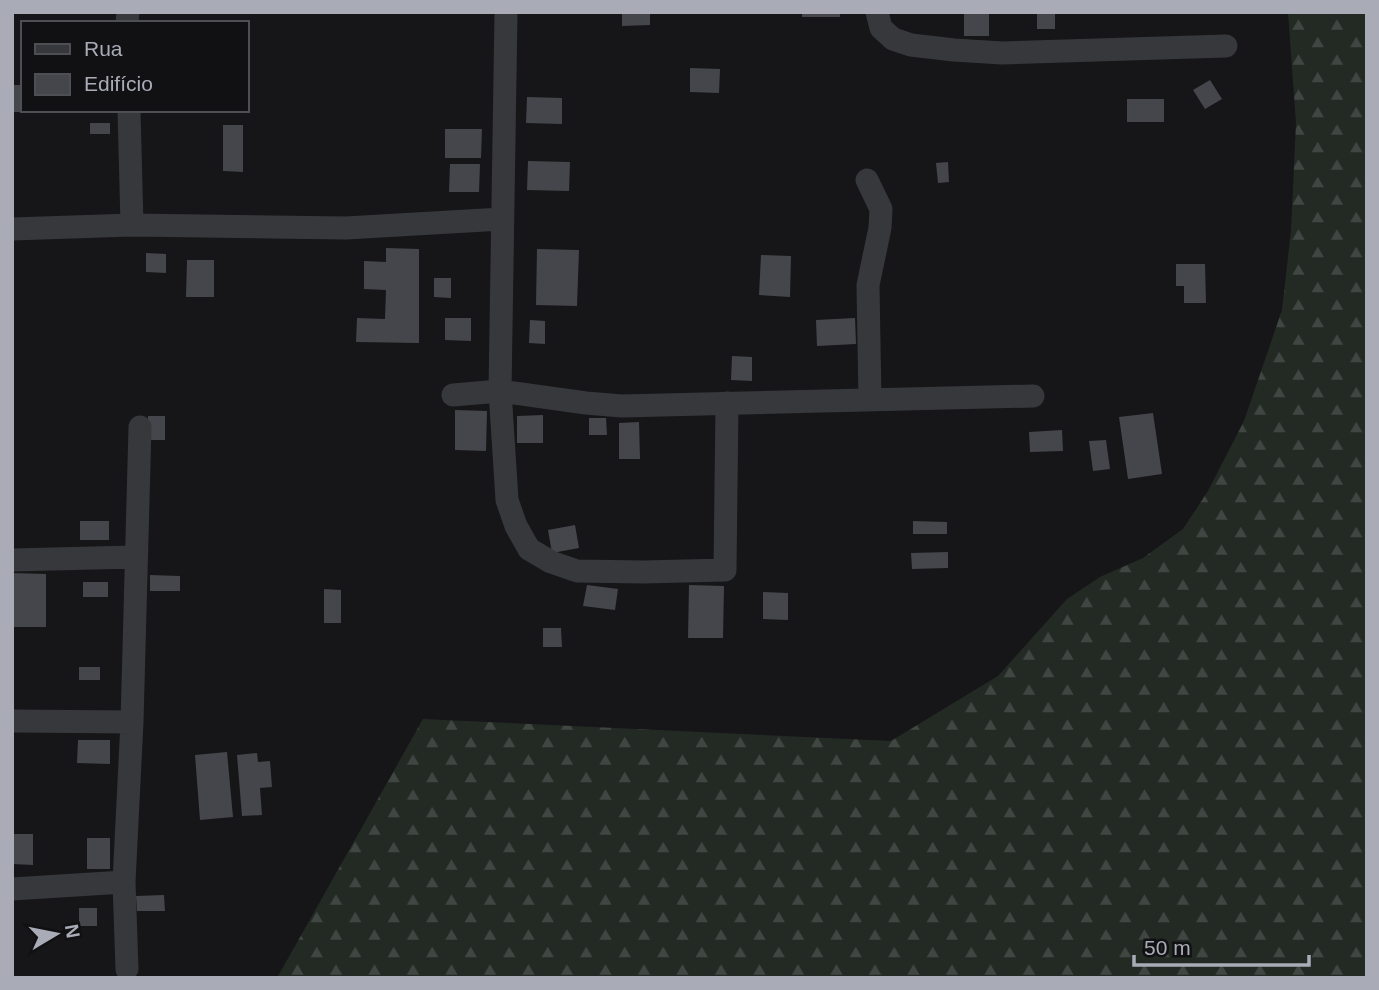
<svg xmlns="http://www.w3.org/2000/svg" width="1379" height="990" font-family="Helvetica,sans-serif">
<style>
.forest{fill:url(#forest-firs)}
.building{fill:#45464b}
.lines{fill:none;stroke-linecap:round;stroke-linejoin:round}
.minor{stroke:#37383c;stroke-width:23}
</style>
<defs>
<pattern id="forest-firs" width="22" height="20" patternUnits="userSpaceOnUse" patternTransform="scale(1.75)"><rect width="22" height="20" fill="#232a24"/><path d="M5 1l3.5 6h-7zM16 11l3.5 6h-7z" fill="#404642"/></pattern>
</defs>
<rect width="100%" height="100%" fill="#161618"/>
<path class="forest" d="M1288,12H1367V978H277L423,719L891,741L998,676L1067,599L1100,577L1143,558L1183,529L1208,491L1244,421L1282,310L1291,231L1296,123Z"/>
<path class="building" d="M622,12H650V25L622,26Z
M802,12H840V17H802Z
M964,12H989V36H964Z
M1037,12H1055V29H1037Z
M690,68L720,69L719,93L690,92Z
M1210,80L1222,99L1205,109L1193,90Z
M12,85H21V112H12Z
M527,97L562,98V124L526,123Z
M1127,99H1164V122H1127Z
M90,123H110V134H90Z
M223,125H243V172L223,171Z
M445,129H482L481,158H445Z
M528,161L570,162L569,191L527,190Z
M948,162L949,182L938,183L936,163Z
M450,164H480L479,192H449Z
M386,248L419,249V343L356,342L357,318L385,319L386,290L364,289V261L386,262Z
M537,249L579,250L577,306L536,305Z
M146,253L166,254V273L146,272Z
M761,255L791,256L790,297L759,295Z
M187,260H214V297H186Z
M1176,264H1205L1206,303H1184V286H1176Z
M434,278H451V298L434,297Z
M445,318H471V341L445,340Z
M855,318L856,344L817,346L816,320Z
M530,320L545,321V344L529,343Z
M732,356L752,357V381L731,380Z
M455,410L487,411L486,451L455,450Z
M1153,413L1162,474L1128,479L1119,417Z
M543,415V443H517V416Z
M148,416H165V440H148Z
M589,418H606L607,435H589Z
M639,422L640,459H619V423Z
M1062,430L1063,451L1030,452L1029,432Z
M1106,440L1110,469L1093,471L1089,441Z
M80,521H109V540H80Z
M913,521L947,522V534H913Z
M575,525L579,548L552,553L548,530Z
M948,552V568L912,569L911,553Z
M12,573L46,574V627H12Z
M150,575L180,576V591H150Z
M83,582H108V597H83Z
M587,585L618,589L615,610L583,606Z
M689,585L724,586L723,638H688Z
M324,589L341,590V623H324Z
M763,592L788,593V620L763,619Z
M543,628H561L562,647H543Z
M79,667H100V680H79Z
M78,740H110V764L77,763Z
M227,752L233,817L200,820L195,755Z
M257,753L258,762L270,761L272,787L260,788L262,815L242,816L237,755Z
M12,834H33V865L12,864Z
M87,838H110V869H87Z
M164,895L165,911H137L136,896Z
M79,908H97V926H79Z"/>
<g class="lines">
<path class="minor" d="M506,12L500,391L507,500L516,526L529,549L551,562L577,571L643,572L725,570L727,403
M877,12L881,28L893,39L911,45L954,50L1002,53L1226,46
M127,23L128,12
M129,110L132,225
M867,180L881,209L880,228L868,285L870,400
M12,229L132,225L346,228L502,219
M453,395L500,391L586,403L622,406L1033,396
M12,560L135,557
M12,721L132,722
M12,889L124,882
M127,969L124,882L132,722L140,427"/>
</g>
<rect width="1379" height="990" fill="none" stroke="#a9acb7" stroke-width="28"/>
<rect x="21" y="21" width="228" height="91" fill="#111113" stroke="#4e4f55" stroke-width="2"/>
<rect x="35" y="44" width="35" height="10" fill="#37383c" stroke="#4e4f55" stroke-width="2"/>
<text x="84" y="56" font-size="21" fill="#a9acb7">Rua</text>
<rect x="35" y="74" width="35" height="21" fill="#45464b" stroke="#4e4f55" stroke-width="2"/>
<text x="84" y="91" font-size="21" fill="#a9acb7">Edifício</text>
<g transform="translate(56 934) rotate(80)" stroke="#111113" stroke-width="5" paint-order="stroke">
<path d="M0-5L12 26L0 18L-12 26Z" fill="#a9acb7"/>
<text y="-10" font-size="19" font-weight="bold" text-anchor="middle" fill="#a9acb7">N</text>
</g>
<path d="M1134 955v10h175v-10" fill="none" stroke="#a9acb7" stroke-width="3.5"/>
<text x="1144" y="955" font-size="21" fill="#a9acb7" stroke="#111113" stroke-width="5" paint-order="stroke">50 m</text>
</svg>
